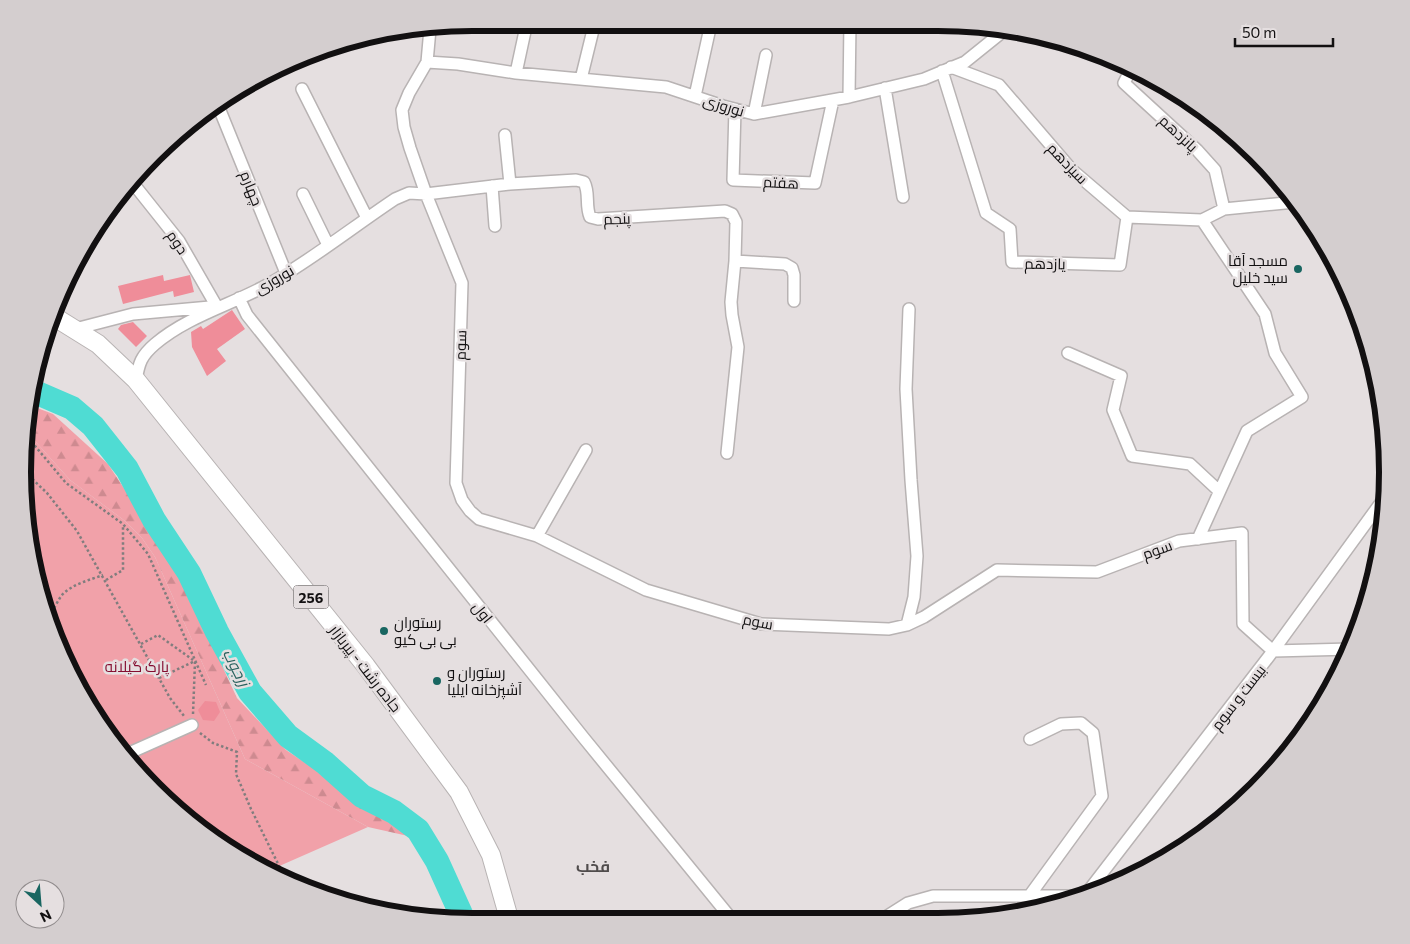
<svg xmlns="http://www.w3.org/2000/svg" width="1410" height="944" font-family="Commissioner,Cairo,sans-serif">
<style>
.green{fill:#f1a1a9}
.forest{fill:url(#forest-firs)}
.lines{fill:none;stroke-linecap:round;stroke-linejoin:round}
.river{stroke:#4fdcd3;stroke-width:24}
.building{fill:#ef8d99}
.minor-casing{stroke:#b8b3b3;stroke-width:14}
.primary-casing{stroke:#b8b3b3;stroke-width:20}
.path{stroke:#817d7e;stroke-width:2.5;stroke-dasharray:2.5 2.5;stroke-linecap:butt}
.minor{stroke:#fff;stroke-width:11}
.primary{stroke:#fff;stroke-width:18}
.poi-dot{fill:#196661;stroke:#e5dfe0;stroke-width:2}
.labels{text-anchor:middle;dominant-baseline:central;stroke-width:5;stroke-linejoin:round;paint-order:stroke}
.shield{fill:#e5dfe0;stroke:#514e4f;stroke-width:1}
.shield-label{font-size:14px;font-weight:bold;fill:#121011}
.street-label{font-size:15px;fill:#121011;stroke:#e5dfe0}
.poi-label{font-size:15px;fill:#121011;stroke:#e5dfe0;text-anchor:start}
.park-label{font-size:15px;fill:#840d30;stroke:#e5dfe0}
.water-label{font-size:16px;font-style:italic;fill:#27605c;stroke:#e5dfe0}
.neighbourhood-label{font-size:16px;font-weight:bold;fill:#504c4c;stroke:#e5dfe0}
.rim{fill:none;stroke:#121011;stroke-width:6}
</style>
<defs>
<pattern id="forest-firs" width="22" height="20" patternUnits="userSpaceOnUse" patternTransform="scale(1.25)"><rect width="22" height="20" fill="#f1a1a9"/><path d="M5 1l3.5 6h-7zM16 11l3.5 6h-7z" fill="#ce8a90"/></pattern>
</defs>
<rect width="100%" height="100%" fill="#e5dfe0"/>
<path class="green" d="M26,431L70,480L125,521L142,538L155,557L245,759L368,827L268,871L178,807L176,804H174L154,790L83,696L31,560L23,442Z"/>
<path class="forest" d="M32,406L53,414L108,464L177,569L237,698L286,750L377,811L408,836L368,827L245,759L155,557L142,538L125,521L70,480L26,431Z"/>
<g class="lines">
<path class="river" d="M35,392L72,408L93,426L112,450L127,469L154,520L189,573L217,632L250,692L288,736L325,763L362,796L394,812L418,830L437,861L461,914L463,921"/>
</g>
<path class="building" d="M163,275L164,281L190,275L194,292L174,297L173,291L123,304L118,286Z
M232,310L245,329L217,349L226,361L207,376L192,347L191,332L201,326L203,329Z
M133,322L147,336L136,347L118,329L121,325Z
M205,701L216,702L220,712L214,721L203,720L198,710Z"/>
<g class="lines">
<g class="minor-casing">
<path id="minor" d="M430,29L427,62L409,93L402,110L404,127L410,148L426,194L462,283L456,483L462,500L470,511L479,519L537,536L646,590L761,624L889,629L907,625L924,617L997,570L1097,572L1179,541L1242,533L1243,624L1273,651L1351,649
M427,62L458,64L516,73L666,87L723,106L754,114L849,97L924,79L965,62L1006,29
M951,67L999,85L1072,170L1127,217L1202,220L1224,209L1295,202
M1132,67L1124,83L1197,150L1215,170L1224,209
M942,71L986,213L1010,229L1012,262L1120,265L1127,217
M516,73L527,22
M581,79L594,26
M885,88L903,197
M302,89L367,218
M695,96L710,28
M849,97L850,22
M217,103L286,273
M735,109L733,180L815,183L833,100
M754,114L766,55
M505,135L510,184
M132,182L179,241L217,307
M492,186L495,226
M303,194L328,245
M735,261L785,264L792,268L794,275V301
M239,298L247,315L583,737L734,922
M75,329L133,314L210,307
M1068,353L1121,376L1113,410L1132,456L1190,464L1219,491
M136,380C139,363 141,356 155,344C188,316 231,305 269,284C313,259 353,227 395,199L409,193L426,194L510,184L576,180L584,182C590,193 585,205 590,217L598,219L725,211L732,214L736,222L735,261L731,302L732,315L738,347L727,453
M537,536L586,450
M1198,539L1247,431L1302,397L1275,353L1265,314L1202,220
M907,625L914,597L917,556L911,480L906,389L909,309
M127,754L192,725
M1086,894L1273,651L1385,497
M1030,895L1102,796L1093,733L1081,723L1061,724L1030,739
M878,922L908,903L933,896H1081"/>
</g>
<g class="primary-casing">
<path id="primary" d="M53,316L98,344L136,380L366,666L459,792L491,855L510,922"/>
</g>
<path class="path" d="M25,434L66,483L123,524L148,554L206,685
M25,472L47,493L77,531L170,698L184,716
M106,580L123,570V525
M51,612C56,606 58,600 62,595C72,584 90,580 103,575
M141,644L158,635L193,660
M159,678L195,661
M193,714L195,662
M200,733L213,743L237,752L236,774L251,809L286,880"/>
<use href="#minor" class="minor"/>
<use href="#primary" class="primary"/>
</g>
<g class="poi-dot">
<circle cx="1298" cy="269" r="5"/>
<circle cx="384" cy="631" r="5"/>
<circle cx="437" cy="681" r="5"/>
</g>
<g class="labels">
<rect class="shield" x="293.5" y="585.5" width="35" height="23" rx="4"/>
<g class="shield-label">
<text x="311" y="597">256</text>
</g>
<g class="street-label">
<text transform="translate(724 105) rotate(17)">نوروزی</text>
<text transform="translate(1179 133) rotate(43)">پانزدهم</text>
<text transform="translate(1068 163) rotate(46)">سیزدهم</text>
<text transform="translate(781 182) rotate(3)">هفتم</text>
<text transform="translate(252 188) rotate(68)">چهارم</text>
<text transform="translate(617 218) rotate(-2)">پنجم</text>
<text transform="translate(178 242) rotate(56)">دوم</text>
<text transform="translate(1045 263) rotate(1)">یازدهم</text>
<text transform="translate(274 279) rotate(-30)">نوروزی</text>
<text transform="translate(460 345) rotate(-88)">سوم</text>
<text transform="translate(1157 549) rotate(-20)">سوم</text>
<text transform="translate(483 612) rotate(51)">اول</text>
<text transform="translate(758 621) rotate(11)">سوم</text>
<text transform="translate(366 668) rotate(52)">جاده رشت - پیربازار</text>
<text transform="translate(1238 697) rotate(-52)">بیست و سوم</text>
</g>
<g class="poi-label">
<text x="1288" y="260" text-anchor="end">مسجد آقا<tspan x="1288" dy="17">سید خلیل</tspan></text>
<text x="394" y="622">رستوران<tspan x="394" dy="17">بی بی کیو</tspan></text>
<text x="447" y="672">رستوران و<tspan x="447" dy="17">آشپزخانه ایلیا</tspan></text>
</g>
<g class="park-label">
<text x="137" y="666">پارک گیلانه</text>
</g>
<g class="water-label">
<text transform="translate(237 667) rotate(63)">زرجوب</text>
</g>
<g class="neighbourhood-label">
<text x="593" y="865">فخب</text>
</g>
</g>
<path d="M0 0H1410V944H0ZM472 31H938A441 441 0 0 1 1379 472V472A441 441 0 0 1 938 913H472A441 441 0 0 1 31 472V472A441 441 0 0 1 472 31Z" fill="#d4cecf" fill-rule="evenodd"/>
<path class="rim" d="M472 31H938A441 441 0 0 1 1379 472V472A441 441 0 0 1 938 913H472A441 441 0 0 1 31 472V472A441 441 0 0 1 472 31Z"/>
<g transform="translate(40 904) rotate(154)"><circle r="24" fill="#e5dfe0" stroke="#918c8d"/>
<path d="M0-4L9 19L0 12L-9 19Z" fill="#196661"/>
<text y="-8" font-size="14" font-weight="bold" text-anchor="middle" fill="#121011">N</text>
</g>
<path d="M1235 38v8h98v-8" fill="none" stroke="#121011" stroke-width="2.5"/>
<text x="1242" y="38" font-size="15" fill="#121011" stroke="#e5dfe0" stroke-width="4" paint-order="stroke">50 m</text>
</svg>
